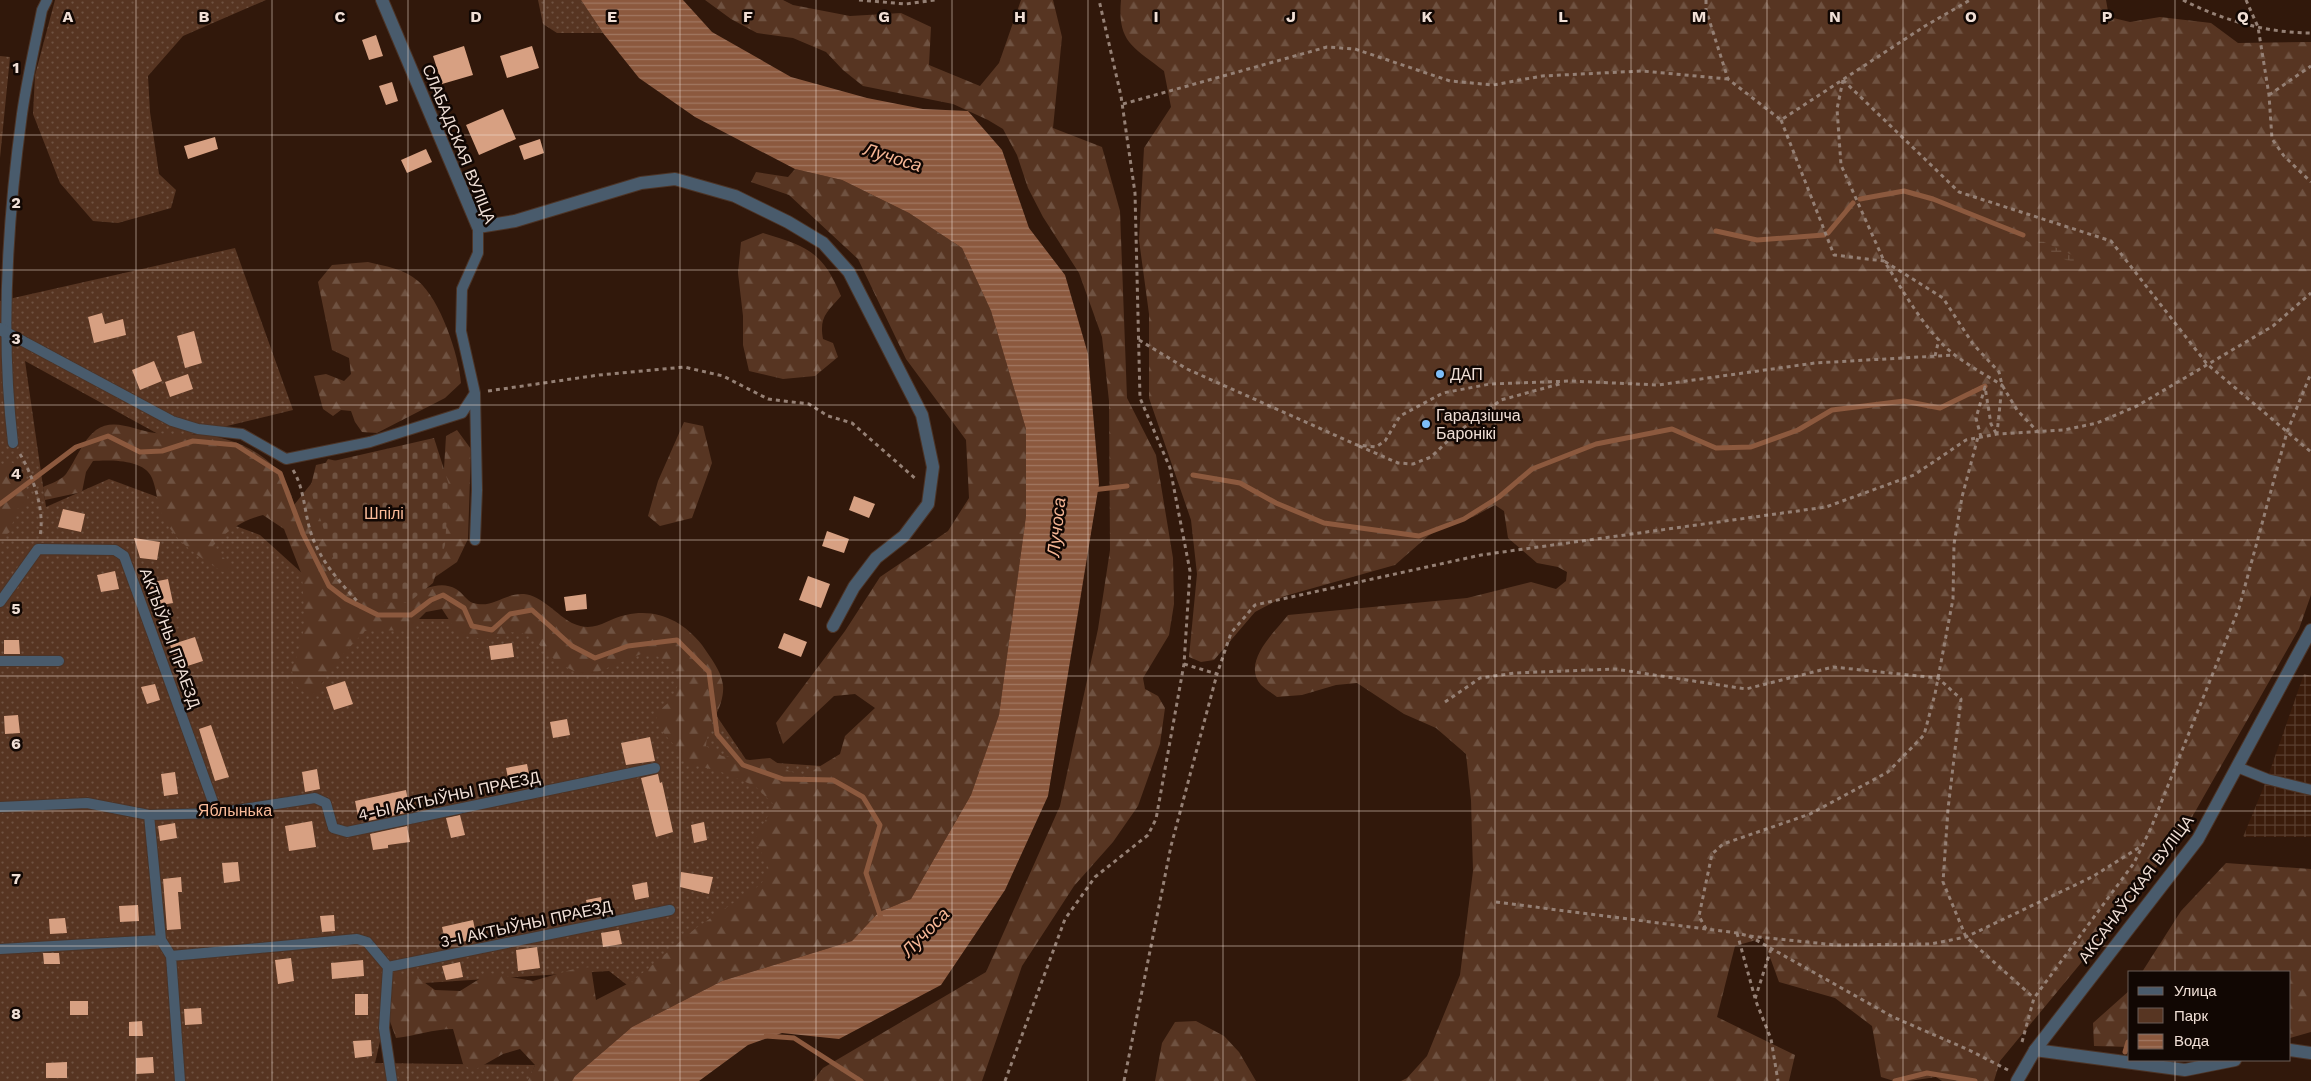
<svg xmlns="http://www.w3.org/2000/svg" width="2311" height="1081" font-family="'Work Sans',sans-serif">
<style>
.industrial{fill:url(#industrial-grid)}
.green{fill:url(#green-dots)}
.forest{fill:url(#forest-firs)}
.wetland{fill:url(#wetland-marsh)}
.cemetery{fill:url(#cemetery-stones)}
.water{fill:url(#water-rules)}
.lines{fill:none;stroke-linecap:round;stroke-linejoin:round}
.stream{stroke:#8c593e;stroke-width:5}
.building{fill:#d7a082}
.service-casing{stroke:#4c3427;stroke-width:12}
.minor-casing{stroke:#4c3427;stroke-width:14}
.tertiary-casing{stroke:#4c3427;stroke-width:14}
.path{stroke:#958075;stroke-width:3;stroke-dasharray:4 4;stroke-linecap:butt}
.service{stroke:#495b6c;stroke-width:10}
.minor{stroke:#495b6c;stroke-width:12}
.tertiary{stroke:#495b6c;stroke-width:12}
.grid{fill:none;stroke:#f0dfd6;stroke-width:1;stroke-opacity:0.55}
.poi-dot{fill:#7dbef9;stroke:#110703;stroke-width:2}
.labels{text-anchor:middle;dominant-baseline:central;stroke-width:5;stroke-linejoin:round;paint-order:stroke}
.street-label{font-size:16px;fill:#f0dfd6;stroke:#110703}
.poi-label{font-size:16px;fill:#f0dfd6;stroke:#110703;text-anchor:start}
.park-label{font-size:16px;fill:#fbbb99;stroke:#110703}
.water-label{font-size:18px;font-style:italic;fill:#f6b695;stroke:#110703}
.grid-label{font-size:16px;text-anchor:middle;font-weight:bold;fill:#f0dfd6;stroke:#110703;stroke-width:5;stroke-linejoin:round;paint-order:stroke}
</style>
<defs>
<pattern id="industrial-grid" width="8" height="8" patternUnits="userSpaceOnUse" patternTransform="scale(1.25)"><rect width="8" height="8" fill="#3b1c0b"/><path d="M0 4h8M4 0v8" fill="none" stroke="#583d2e"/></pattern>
<pattern id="green-dots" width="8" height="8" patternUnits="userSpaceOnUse" patternTransform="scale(1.25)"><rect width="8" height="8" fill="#573522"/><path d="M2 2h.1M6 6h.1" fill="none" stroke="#6f5241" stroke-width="1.8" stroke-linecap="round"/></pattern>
<pattern id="forest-firs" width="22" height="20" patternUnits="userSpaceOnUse" patternTransform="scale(1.25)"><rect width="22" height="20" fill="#573522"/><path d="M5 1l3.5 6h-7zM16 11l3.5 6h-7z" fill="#6f5241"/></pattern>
<pattern id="wetland-marsh" width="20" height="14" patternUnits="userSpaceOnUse" patternTransform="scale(1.25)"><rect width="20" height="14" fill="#573522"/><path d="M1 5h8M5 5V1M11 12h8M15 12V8" fill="none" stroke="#6f5241"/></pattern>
<pattern id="cemetery-stones" width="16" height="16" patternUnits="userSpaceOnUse" patternTransform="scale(1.25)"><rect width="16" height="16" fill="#573522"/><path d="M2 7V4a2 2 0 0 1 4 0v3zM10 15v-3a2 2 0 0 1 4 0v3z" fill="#6f5241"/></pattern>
<pattern id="water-rules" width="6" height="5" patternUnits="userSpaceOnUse" patternTransform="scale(1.25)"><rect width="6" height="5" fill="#8c593e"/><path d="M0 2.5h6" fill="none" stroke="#a27862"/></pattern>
</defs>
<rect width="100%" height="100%" fill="#31180b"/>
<path class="industrial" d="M2304,674L2311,676V837H2243L2267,779Z"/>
<path class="green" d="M55,0H266L183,36L148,76L150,112L159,174L176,190L171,208L118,223L93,221L60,183L33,114L35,75Z
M538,0H581L603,33H557L543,24Z
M0,56L10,57L0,158Z
M235,248L293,410L169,440L25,361L46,507L109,479L260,535L324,593L379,619H476L588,648L660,632L747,761L821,766L759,911L640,995L609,971L393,985L375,1063L535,1065L529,1081H0V301Z"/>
<path class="forest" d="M705,0H783L793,5L850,16L901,13L931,27L929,65L980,86L999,63L1021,0H1053L1062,37L1053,128L1102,147L1120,211L1127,398L1156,455L1173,558L1174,604L1169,635L1143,678L1145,689L1158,696L1165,708L1160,744L1138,806L1113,842L1074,886L1022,966L982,1081H813L823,1068L986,972L1060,806L1098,629L1110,550L1109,401L1102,337L1079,273L1043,217L1028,188L1017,155L1003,129L988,120L953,104L863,86L843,70L826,52L793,38L757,33L731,19Z
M1121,0H2106L2109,17L2130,22L2160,17L2211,23L2238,43L2311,42V595L2299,629L2183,833L2100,940L2000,1061L1994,1081H1942L1936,1077L1909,1081H1894L1881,1077L1872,1026L1835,998L1779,982L1763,938L1735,946L1717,1017L1795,1055L1789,1081H1401L1407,1078L1427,1056L1460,975L1473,871L1471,800L1466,754L1436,728L1404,714L1357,683L1336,685L1302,695L1277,697C1272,693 1265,689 1261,685C1241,662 1275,632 1288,615L1467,598L1531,582L1556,589L1566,581L1567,572L1558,567L1537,563L1508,538L1504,511L1495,505L1473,517L1449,522L1428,536L1395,565L1285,596L1255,612L1214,660L1201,662L1189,657L1197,574L1191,520L1149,398V314L1139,240L1144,148L1171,107L1164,71C1134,47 1117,43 1121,0Z
M795,169L842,180L909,213L962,248L991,311L1026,429V516L999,715L971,795L911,899L879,912L852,941L722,981L632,1027L575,1076L572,1081H528L535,1065L520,1049L503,1054L473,1071L463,1064L453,1029C433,1029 416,1036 396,1038L387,1013L395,976L411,973L435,990L460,991L489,973L533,981L574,969L591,967L596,1000L633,981L696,928L760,885L770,871L755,839L774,805L755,786L719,771L690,764L662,731L655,714L674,698L680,677L656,655L641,654L585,677L557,662L528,634L510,632L490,640L459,635L442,609L426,612L408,630L365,631L329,669L318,692L308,696L293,683L292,668L297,656L305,625L302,575L284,529L263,515C243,520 226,531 213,546L232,567L223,572C199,557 175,542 162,515C157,504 157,490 152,478C144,459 110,460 93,461L86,472L82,492L45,500L43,487C50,484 61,480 66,474C76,460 82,441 96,430C114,417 136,431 155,433C172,435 188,433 205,435C245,440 286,463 294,505L318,475L328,459L443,485L446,436L457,430L471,449L468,539L457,562L409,595C424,589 441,580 456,589C462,592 467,601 473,603C493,609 504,593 524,594C541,595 558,616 572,623C595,634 606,619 626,615C657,608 683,621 702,645C710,657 721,670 723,685C725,707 708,723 706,746L722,756L750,760L770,758L789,771L804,776L840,754L845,736L875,708L855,694L834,696L783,744L776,723L845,631L880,577L948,531L969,498L966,440L906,359L858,259L789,195L751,182L756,172L788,177Z
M763,233C807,246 823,252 841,296C827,312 819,317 823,339L833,343L838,357L815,376L783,379L749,371L743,345V316L738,273L741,242Z
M368,262C384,266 405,269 418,281C440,299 459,355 461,383L445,398L377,433L362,432L355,422L351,411L341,410L333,416L323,409L314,376L326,374L344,381L351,374L349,358L332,350L318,282L332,265Z
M684,422L703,426L712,463L692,518L660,526L648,516L658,481Z
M5,462H11L24,471L28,503L17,509L10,532L0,539V474Z
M2226,863L2311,869V1032L2290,1038V972H2142L2181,911Z
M2130,990V1047L2094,1046L2093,1023Z
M1196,1021L1224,1036L1239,1052L1256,1081H1155L1162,1043L1175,1022Z"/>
<path class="wetland" d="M2023,235H2029L2072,255L2076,262L2066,260L2025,240Z"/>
<path class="cemetery" d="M434,438L449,485L445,545L433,583L408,603L381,602L354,592L334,559L310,489L316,465Z"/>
<path class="water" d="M581,0H683L712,32L791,77L867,98L923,109L968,111L1002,150L1029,228L1065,275L1088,354L1099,484L1048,796L1005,890L941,985L839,1039L782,1033L748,1045L699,1081H572L575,1076L632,1027L722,981L852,941L879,912L911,899L971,795L999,715L1026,516V429L991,311L962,248L909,213L842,180L795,169L695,117L639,78L603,33Z"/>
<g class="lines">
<path class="stream" d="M1860,199L1904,191L1933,199L2023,235
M1716,231L1757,240L1824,235
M1828,233L1853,203
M1193,475L1240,483L1276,503L1324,523L1419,536L1464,519L1499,497L1532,469L1596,444L1672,429L1716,448L1751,447L1798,430L1832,410L1904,401L1940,408L1985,386
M1092,490L1127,486
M0,504L76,447L108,436L140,452L162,451L193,441L236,445L280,473L303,534L329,586L346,599L378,615H411L431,600L443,595L464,608L472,626L492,630L510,614L532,610L572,646L595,658L628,646L677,640L709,672L717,734L743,765L783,779L833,780L863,797L880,825L866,873L881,918
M766,1036L794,1038L861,1081
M2125,1052L2128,1042
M1895,1081L1927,1073L1975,1081"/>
</g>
<path class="building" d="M376,35L383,56L369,60L362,40Z
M464,46L473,75L442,84L433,56Z
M532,46L539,68L507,78L500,56Z
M392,82L398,101L386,105L379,86Z
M503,109L516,139L479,155L466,125Z
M215,137L218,149L188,159L184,146Z
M540,139L544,153L524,160L519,146Z
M426,149L432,162L407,173L401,160Z
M102,313L105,324L123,319L126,335L94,343L88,317Z
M194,331L202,363L185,368L177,336Z
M154,361L162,381L140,390L132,370Z
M188,374L193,389L170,397L165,382Z
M854,496L875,504L869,518L849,510Z
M63,509L85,514L81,532L58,527Z
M827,531L849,539L844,553L822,546Z
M134,538L160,542L157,560L140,558Z
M115,571L119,589L101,592L97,575Z
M808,576L830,584L821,608L799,600Z
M168,579L173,603L156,606L148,583Z
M586,594L587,609L566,611L564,597Z
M784,633L807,642L801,657L778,648Z
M195,637L203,661L178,669L170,645Z
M4,640H19L20,654H4Z
M512,643L514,657L491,660L489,646Z
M345,681L353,704L334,710L326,687Z
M155,684L160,700L147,704L141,687Z
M18,715L20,733L5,734L4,716Z
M567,719L570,735L553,738L550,722Z
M211,725L229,777L215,781L199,729Z
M650,737L655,761L626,765L621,743Z
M527,764L530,779L509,783L506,768Z
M317,769L320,789L305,792L302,772Z
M175,772L178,794L164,796L161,774Z
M658,774L660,783L662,782L673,832L656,837L641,778Z
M406,790L409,805L404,806L405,813L368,821L367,814L358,816L355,801Z
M460,815L465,835L451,838L446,818Z
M312,821L316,847L289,851L285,826Z
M704,822L707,840L694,843L691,825Z
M175,823L177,838L160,841L158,826Z
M407,826L410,842L388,845V848L373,850L370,834Z
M238,862L240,881L224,883L222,863Z
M681,872L713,877L709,894L680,887Z
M181,877L182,892H178L181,929L167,930L163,879Z
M647,882L649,897L635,900L632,885Z
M601,897L604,911L589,914L586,900Z
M138,905L139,921L120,922L119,906Z
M334,915L335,931L322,932L320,916Z
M65,918L67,933L50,934L49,919Z
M473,920L477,939L446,945L442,927Z
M619,930L622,944L603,947L601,933Z
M537,947L540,968L518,971L516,950Z
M43,953H59L60,964H44Z
M291,958L294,981L278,984L275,960Z
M363,960L364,976L332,979L331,963Z
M460,962L463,977L446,980L442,966Z
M355,994H368V1015H355Z
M70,1001H88V1015H70Z
M201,1008L202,1024L185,1025L184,1009Z
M142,1021L143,1036H129V1022Z
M371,1040L372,1056L355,1058L353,1041Z
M153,1057L154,1073L136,1074V1058Z
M67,1062V1078H46V1063Z"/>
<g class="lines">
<g class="service-casing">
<path id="service" d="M6,332L172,421L198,429L242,434L286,459L370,442L462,413L475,393
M13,443C0,334 7,223 22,114C27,79 35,45 42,10L47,0
M475,540L477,490L475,393L461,331L462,289L478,253V227
M0,602L38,549L115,550L124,556L217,813
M0,661H59
M2237,767L2267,779L2311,790
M0,807L87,803L149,815L217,813L315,798L326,803L333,828L347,832L655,768
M149,815L161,940L171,956L180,1081
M0,949L161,940
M171,956L357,939L367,942L388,967L670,910
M388,967L384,1028L392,1081"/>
</g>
<g class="minor-casing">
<path id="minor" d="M382,0L478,227L515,221L641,183L675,179L735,196L788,222L823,243L849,272L922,415L933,467L928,504L904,536L876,558L854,587L833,626
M0,329L6,332
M2035,1050L2185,1070L2235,1060
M2290,1050L2311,1053"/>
</g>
<g class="tertiary-casing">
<path id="tertiary" d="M2017,1081L2035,1050L2198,839L2311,630"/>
</g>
<path class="path" d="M859,0L906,4L935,0
M1706,0V10L1728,79L1781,120L1925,26L1970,0
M2183,0C2222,20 2267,33 2311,33
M2246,0L2258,27L2269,95L2272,139L2284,156L2311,182
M1843,80L1959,192L2111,241L2207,364L2311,452
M1843,80L1837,109L1841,165L1884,261L1943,298L1973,344L1999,372L2002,385L2017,410L2037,431
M2269,95L2311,66
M1123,104L1327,47L1355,49L1450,81L1493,85L1542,76L1642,71L1728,79
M1781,120L1834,255L1884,261C1905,293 1925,332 1956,356C1971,367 1987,376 2002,385L1997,434
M1139,340L1187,369L1357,445L1376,447L1385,441L1400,416L1443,393L1490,384L1570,381L1658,385L1815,363L1955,355
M1935,356L1939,339
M488,391L599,375L684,367L723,376L768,399L809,404L828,416L852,423L917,480
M1981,437L1976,418L1985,387L1991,424L1996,433
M1359,446L1398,463L1413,464L1431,457L1454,435L1501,400L1563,383
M20,454C33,476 45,510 40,536
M293,470C304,488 304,509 310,530C318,558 338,580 357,601
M1184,664L1217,674L1231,633L1255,605L1481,555L1826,507L1914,475L1966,440L1997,434L2064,430L2097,423L2137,406L2273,326L2311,293
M1445,702L1480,678L1515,673L1615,669L1746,689L1833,667L1938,678L1961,699L1948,809L1943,882L1966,937L2034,998
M1496,902L1737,933L1749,936L1836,945L1931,944L1966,937L2092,877L2140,847
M1706,929L1699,916L1712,854L1723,844L1810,814L1888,772L1924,735L1935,694L1953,599L1954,544L1962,497L1978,437
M1737,933L1755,998
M1749,936L1893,1017L1969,1050L2008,1070
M1771,949L1755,999L1771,1039L1778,1081
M2022,1042L2034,998L2134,863L2151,828L2239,608L2287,432L2311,373
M1005,1081L1065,919L1095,877L1148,835L1156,819L1184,664L1190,571L1170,468L1140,398L1135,193L1121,96L1099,0
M1124,1081L1171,846L1217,674"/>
<use href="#service" class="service"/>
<use href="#minor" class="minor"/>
<use href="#tertiary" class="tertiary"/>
</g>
<path class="grid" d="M136,0V1081M272,0V1081M408,0V1081M544,0V1081M680,0V1081M816,0V1081M952,0V1081M1088,0V1081M1223,0V1081M1359,0V1081M1495,0V1081M1631,0V1081M1767,0V1081M1903,0V1081M2039,0V1081M2175,0V972M0,135H2311M0,270H2311M0,405H2311M0,540H2311M0,676H2311M0,811H2311M0,946H2311M2175,1060V1081"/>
<g class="poi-dot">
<circle cx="1440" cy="374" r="5"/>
<circle cx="1426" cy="424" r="5"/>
</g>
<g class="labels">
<g class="street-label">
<text transform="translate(459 144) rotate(68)">СЛАБАДСКАЯ ВУЛІЦА</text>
<text transform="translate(170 638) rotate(70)">АКТЫЎНЫ ПРАЕЗД</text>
<text transform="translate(449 796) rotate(-12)">4-Ы АКТЫЎНЫ ПРАЕЗД</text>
<text transform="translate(2136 889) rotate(-53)">АКСАНАЎСКАЯ ВУЛІЦА</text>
<text transform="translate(526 924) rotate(-12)">3-І АКТЫЎНЫ ПРАЕЗД</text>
</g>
<g class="poi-label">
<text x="1450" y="374">ДАП</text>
<text x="1436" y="415">Гарадзішча<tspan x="1436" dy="18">Баронікі</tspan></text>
</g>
<g class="park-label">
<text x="384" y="513">Шпілі</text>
<text x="235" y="810">Яблынька</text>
</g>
<g class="water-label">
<text transform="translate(893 157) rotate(17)">Лучоса</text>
<text transform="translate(1056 527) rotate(-84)">Лучоса</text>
<text transform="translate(925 932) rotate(-46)">Лучоса</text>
</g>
</g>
<g class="grid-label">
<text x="68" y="22">A</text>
<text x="204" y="22">B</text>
<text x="340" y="22">C</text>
<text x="476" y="22">D</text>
<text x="612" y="22">E</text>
<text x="748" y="22">F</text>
<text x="884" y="22">G</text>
<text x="1020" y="22">H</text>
<text x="1156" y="22">I</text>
<text x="1291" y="22">J</text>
<text x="1427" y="22">K</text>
<text x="1563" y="22">L</text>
<text x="1699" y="22">M</text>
<text x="1835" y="22">N</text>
<text x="1971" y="22">O</text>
<text x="2107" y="22">P</text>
<text x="2243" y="22">Q</text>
<text x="16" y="73">1</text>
<text x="16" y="208">2</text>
<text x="16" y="344">3</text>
<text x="16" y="479">4</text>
<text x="16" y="614">5</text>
<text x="16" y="749">6</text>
<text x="16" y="884">7</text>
<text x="16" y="1019">8</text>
</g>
<rect x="2128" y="971" width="162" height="90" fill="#110703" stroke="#6a5d57"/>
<rect x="2138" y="987" width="25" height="8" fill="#495b6c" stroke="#6a5d57"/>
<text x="2174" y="996" font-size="15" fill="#f0dfd6">Улица</text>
<rect x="2138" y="1008" width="25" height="15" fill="#573522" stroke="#6a5d57"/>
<text x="2174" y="1021" font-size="15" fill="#f0dfd6">Парк</text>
<rect x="2138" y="1034" width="25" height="15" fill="url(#water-rules)" stroke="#6a5d57"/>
<text x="2174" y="1046" font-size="15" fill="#f0dfd6">Вода</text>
</svg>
